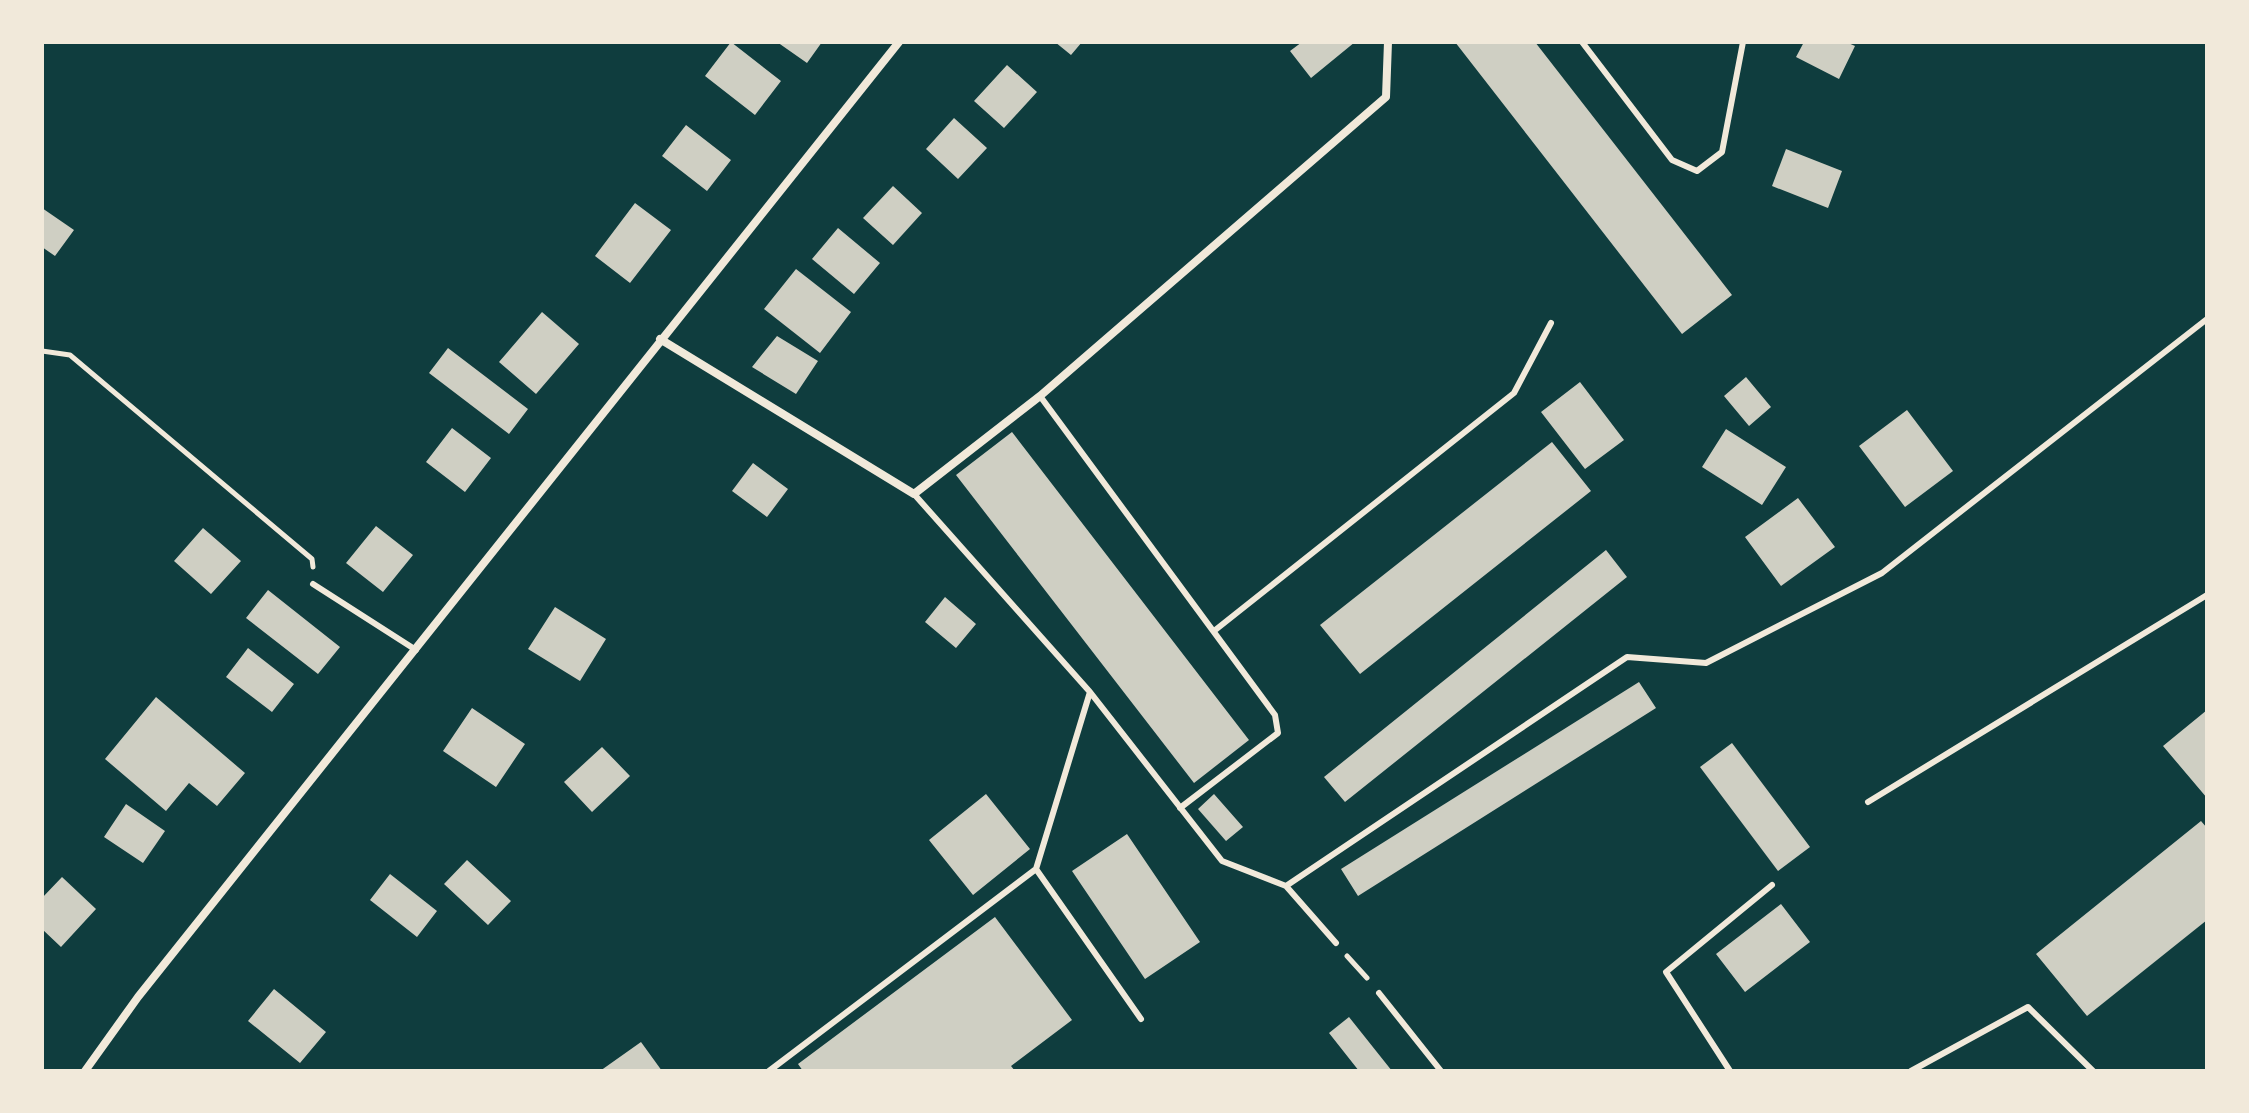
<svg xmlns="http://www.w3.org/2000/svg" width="2249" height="1113" font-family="'Fira Sans',sans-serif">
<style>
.building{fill:#cfcfc3}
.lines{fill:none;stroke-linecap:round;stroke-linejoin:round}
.path{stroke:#f1e9da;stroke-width:5}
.service{stroke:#f1e9da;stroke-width:6}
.minor{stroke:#f1e9da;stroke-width:8}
</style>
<rect width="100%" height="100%" fill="#0f3d3e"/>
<path class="building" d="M731,42L781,81L755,115L705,76Z
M777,42H822L807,63Z
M1055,42H1082L1071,55Z
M1302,42H1355L1311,78L1290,51Z
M1455,42H1535L1732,295L1682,334Z
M1804,42H1846L1855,46L1839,79L1796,57Z
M1007,65L1037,92L1004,128L974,101Z
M954,118L987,148L958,179L926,149Z
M686,125L731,160L707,191L662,156Z
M1786,149L1842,171L1828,208L1772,186Z
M893,186L922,213L893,245L863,218Z
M635,203L671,230L630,283L595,256Z
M42,208L74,230L55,256L42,247Z
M838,228L880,263L854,294L812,259Z
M796,269L851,312L820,353L764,309Z
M542,312L579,344L536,394L499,362Z
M777,336L818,361L796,394L752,367Z
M448,348L528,409L509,434L429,373Z
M1746,377L1771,407L1749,426L1724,396Z
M1580,382L1624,440L1585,469L1541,412Z
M1907,410L1953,471L1905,507L1859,446Z
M452,428L491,458L465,492L426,462Z
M1726,429L1786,467L1762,505L1702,467Z
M1012,432L1249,740L1194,783L956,475Z
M1552,442L1591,491L1360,674L1320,625Z
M753,463L788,489L767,517L732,491Z
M1798,498L1835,547L1781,586L1745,537Z
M376,526L413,555L383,592L346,563Z
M203,528L241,561L211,594L174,561Z
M1606,550L1627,577L1345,802L1324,777Z
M268,590L340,647L318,674L246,618Z
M945,597L976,624L956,648L925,622Z
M555,607L606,639L580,681L528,649Z
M248,648L294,684L272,712L226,677Z
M1639,682L1656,708L1358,896L1341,869Z
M156,697L245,773L217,806L189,783L166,811L105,759Z
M472,708L525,744L496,787L443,751Z
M2207,710V798L2163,746Z
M1732,743L1810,847L1778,871L1700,767Z
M602,747L630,776L592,812L564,782Z
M986,794L1030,849L973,895L929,840Z
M1214,794L1243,827L1226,841L1198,809Z
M126,804L165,831L143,863L104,837Z
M2201,821L2207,828V920L2087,1016L2036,954Z
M1127,834L1200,942L1145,979L1072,871Z
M467,860L511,901L488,925L444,884Z
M390,874L437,911L417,937L370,900Z
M62,877L96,909L61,947L42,929V898Z
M1781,904L1810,942L1745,992L1716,954Z
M995,917L1072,1020L1011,1066L1015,1071H803L798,1064Z
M274,989L326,1032L300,1063L248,1021Z
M1349,1017L1392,1071H1359L1329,1033Z
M641,1042L662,1071H600Z"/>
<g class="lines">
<path class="path" d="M42,351L70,355L312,559L313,567
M1347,956L1367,978"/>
<path class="service" d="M1582,42L1672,160L1697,171L1722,152L1743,42
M1040,396L1275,715L1278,733L1180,808
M914,494L1090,692L1222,861L1286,886L1627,657L1706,663L1882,573L2207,319
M313,584L416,650
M1214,631L1514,393L1551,323
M1090,692L1036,869L1141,1019
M1868,802L2207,595
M1286,886L1336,943
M1379,993L1441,1071
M769,1071L1036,869
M1730,1071L1666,972L1772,885
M1911,1071L2028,1007L2093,1071"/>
<path class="minor" d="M660,339L914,494L1040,396L1386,97L1388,42
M85,1071L138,997L899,42"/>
</g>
<rect width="2249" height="1113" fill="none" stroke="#f1e9da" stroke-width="88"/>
</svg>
